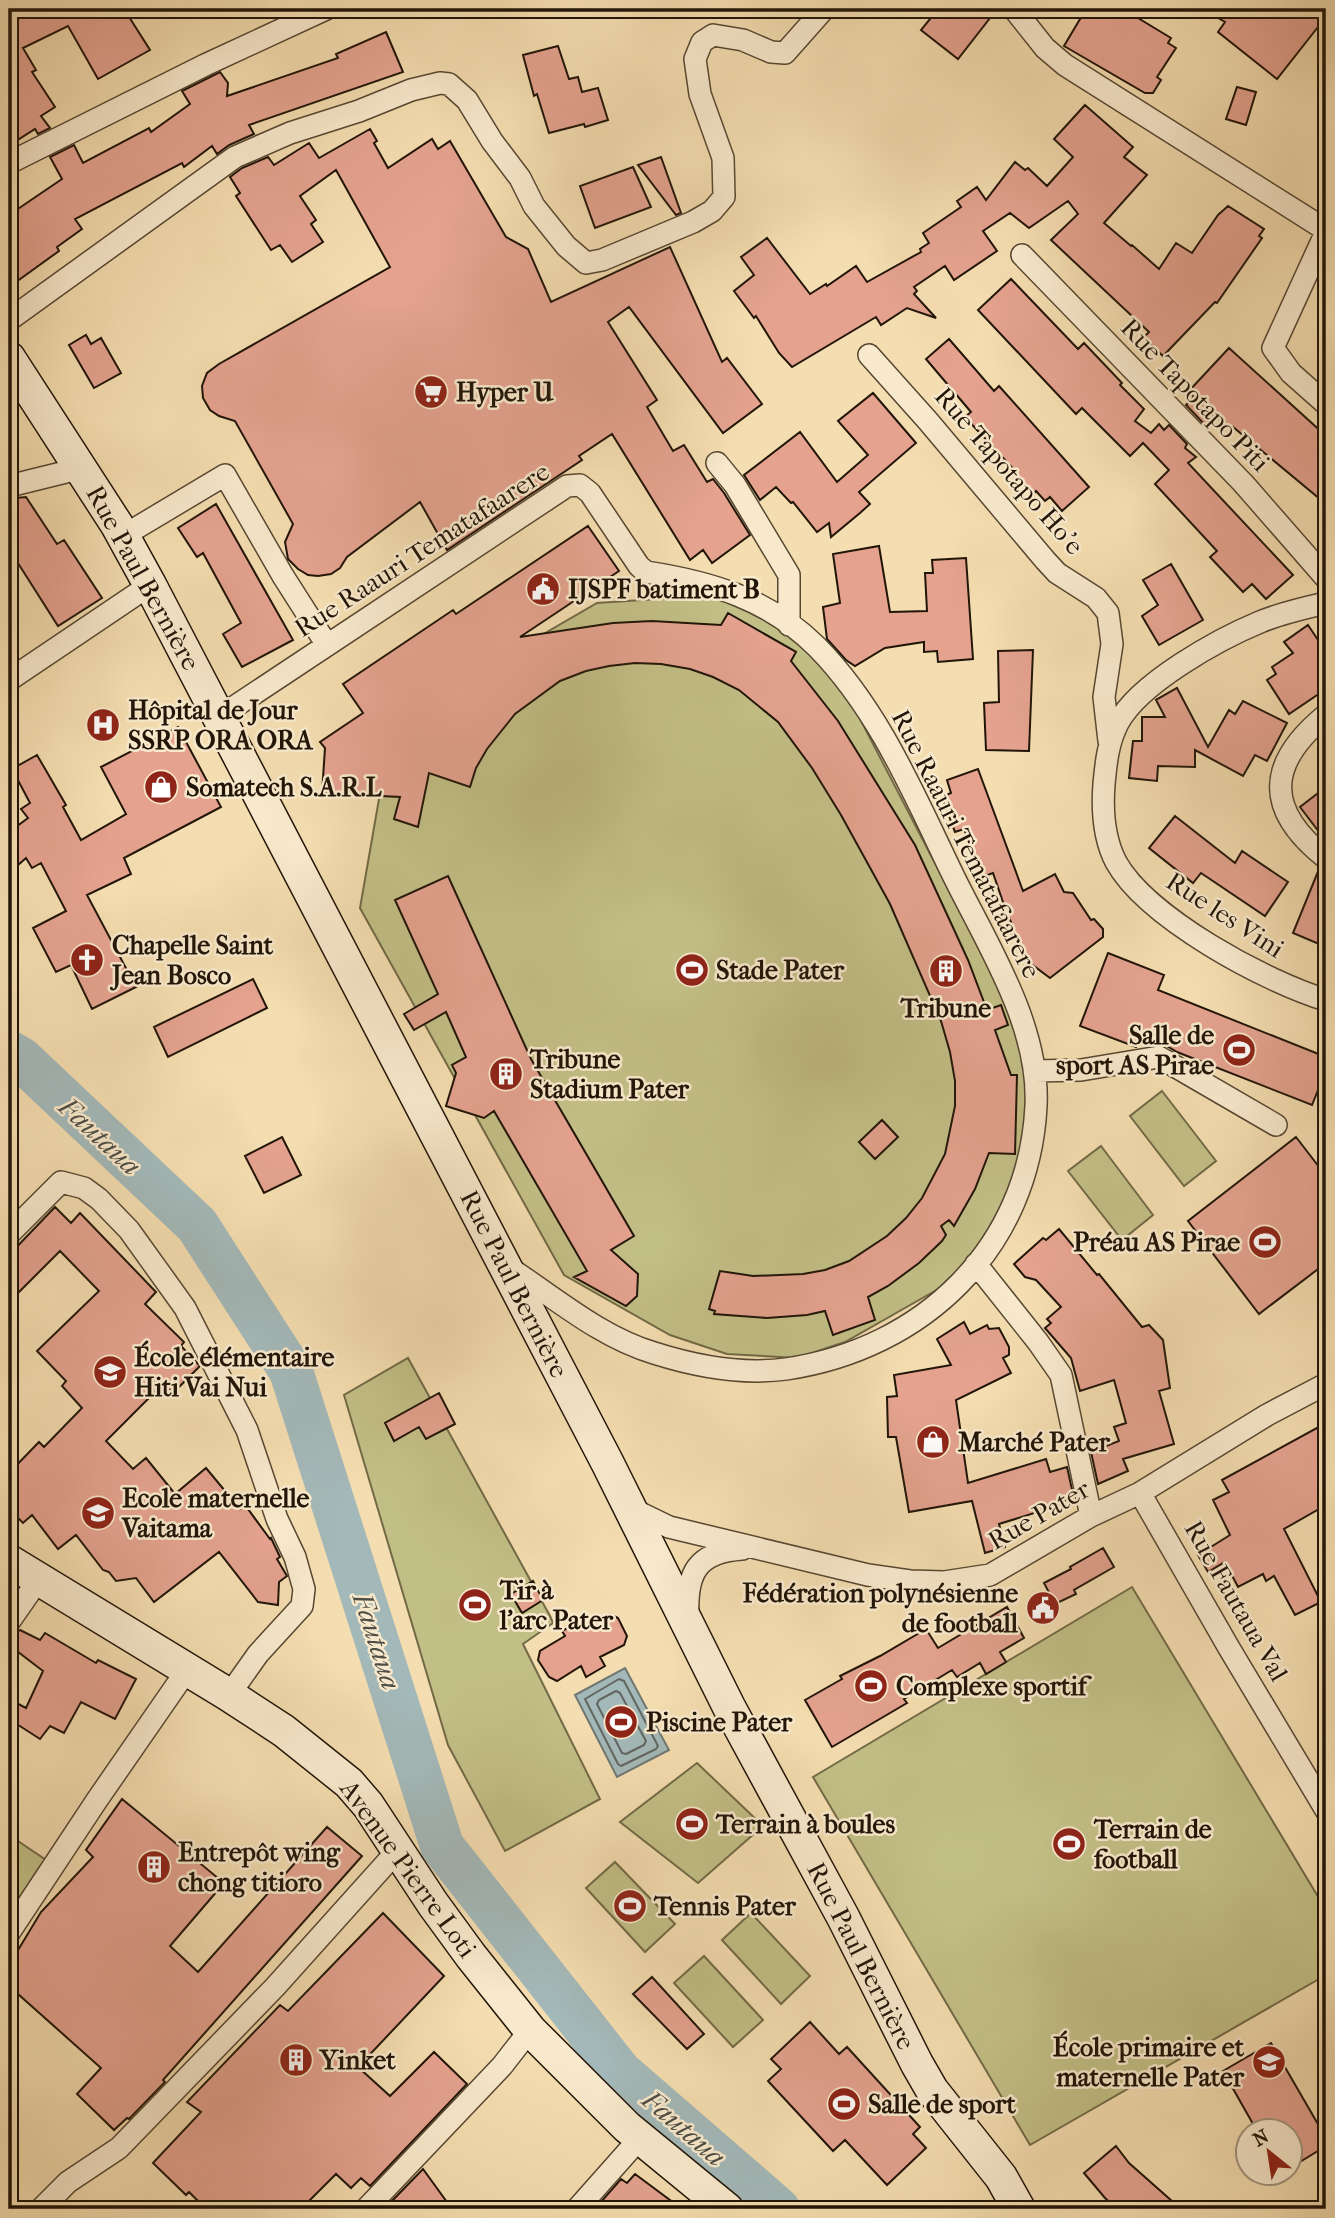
<svg xmlns="http://www.w3.org/2000/svg" width="1335" height="2218" font-family="'IM FELL French Canon',serif">
<style>
.green{fill:#c2bf86;stroke:#726a47;stroke-width:2}
.water{fill:#a3b8b8;stroke:#6f7772;stroke-width:2}
.lines{fill:none;stroke-linecap:round;stroke-linejoin:round}
.shore{stroke:#626660;stroke-width:2}
.river{stroke:#a3b8b8;stroke-width:44}
.building{fill:#e4a28f;stroke:#211508;stroke-width:2}
.minor-casing{stroke:#564732;stroke-width:24}
.secondary-casing{stroke:#211508;stroke-width:35}
.minor{stroke:#f8e9cc;stroke-width:21}
.secondary{stroke:#f8e9cc;stroke-width:32}
.labels{text-anchor:middle;dominant-baseline:central;stroke-width:5;stroke-linejoin:round;paint-order:stroke}
.poi-label{font-size:26px;font-weight:bold;fill:#211508;stroke:#f8e9cc;text-anchor:start}
.street-label{font-size:26px;fill:#211508;stroke:#f8e9cc}
.water-label{font-size:28px;font-style:italic;fill:#4e4e46;stroke:#f8e9cc}
</style>
<rect width="100%" height="100%" fill="#f4ddb0"/>
<filter id="stains"><feTurbulence type="fractalNoise" baseFrequency=".00286" numOctaves="4"/><feColorMatrix values="0 0 0 0 .2 0 0 0 0 .09 0 0 0 0 .02 0 0 0 .5 -.17"/></filter>
<radialGradient id="worn" r=".72"><stop offset=".6" stop-color="#630" stop-opacity="0"/><stop offset="1" stop-color="#630" stop-opacity=".3"/></radialGradient>
<path class="green" d="M732,594L798,635L844,688L1022,1031L1033,1117L997,1233L947,1284L845,1342L797,1358L727,1354L670,1335L564,1275L360,908L391,730L490,665L597,603Z
M1162,1091L1216,1161L1184,1186L1130,1116Z
M1101,1146L1153,1215L1122,1240L1068,1171Z
M408,1358L550,1616L553,1623L523,1644L600,1799L505,1851L448,1745L344,1395Z
M1132,1587L1326,1910V1975L1030,2145L813,1777Z
M697,1763L763,1826L698,1883L620,1822Z
M9,1835L49,1862L9,1918Z
M615,1862L675,1924L645,1952L586,1888Z
M751,1913L810,1976L781,2004L722,1940Z
M704,1956L763,2020L733,2047L674,1983Z"/>
<path class="water" d="M625,1668L669,1750L617,1777L575,1695Z"/>
<g class="lines">
<path class="shore" d="M619,1679L624,1681L658,1746L656,1749L621,1766L618,1764L585,1699Z
M616,1691L620,1693L646,1741L644,1745L626,1754L622,1753L597,1704L599,1700Z"/>
<path class="river" d="M9,1052L21,1059L197,1225L291,1371L442,1846L620,2072L778,2209"/>
</g>
<path class="building" d="M9,9H124L150,50L98,79L68,26L23,48L36,70L32,72L55,107L41,116L50,128L38,134L35,129L16,141L9,130Z
M938,9H997L958,59L921,30Z
M1086,9H1123L1171,38L1168,43L1176,48L1157,77L1161,80L1153,93H1145L1064,46Z
M1203,9H1314L1325,18L1277,79L1218,32L1225,22Z
M386,32L403,72L249,125L254,134L229,145L217,154L212,146L184,167L182,163L75,219L82,229L57,247L59,251L9,287V215L62,179L50,157L74,145L83,163L149,128L151,132L190,104L182,91L220,72L228,83L227,96L338,58L336,54Z
M558,46L569,79L578,77L582,92L598,88L608,120L585,127L584,124L549,133L537,94L534,96L523,55Z
M1237,87L1256,92L1246,125L1226,119Z
M1085,105L1133,147L1124,157L1147,175L1104,223L1131,246L1132,245L1159,269L1176,243L1192,253L1218,215L1228,206L1264,229L1259,236L1262,238L1217,303L1215,302L1163,356L1143,338L1149,332L1051,240L1078,214L1068,201L1029,228L1010,213L983,231L997,251L954,280L945,266L914,287L917,291L914,294L936,318L907,308L881,325L876,317L792,367L779,353L756,316L754,318L734,291L754,275L741,257L767,238L810,294L826,284L827,286L856,266L867,282L921,252L920,249L929,243L923,233L961,207L957,201L977,187L986,200L1015,162L1025,170L1028,168L1047,186L1073,157L1054,139Z
M370,129L377,141L374,143L388,168L432,139L438,149L450,141L506,237L528,249L551,302L670,247L722,362L727,358L762,404L723,433L629,307L608,322L657,400L647,407L673,451L684,445L707,482L713,479L724,493L750,535L712,563L703,550L690,560L612,434L579,456L582,460L447,550L420,502L347,557L340,568L331,574L318,576L308,575L298,569L288,559L285,542L293,524L235,421L219,416L210,410L203,398L202,386L207,373L219,364L390,267L336,170L300,196L316,220L311,224L323,242L292,262L280,245L271,250L236,196L240,193L230,177L242,168L268,157L274,165L309,143L319,158Z
M661,157L681,213L676,215L638,165Z
M633,167L651,207L595,228L580,186Z
M1011,279L1078,349L1084,343L1122,383L1120,385L1144,409L1135,421L1151,433L1159,424L1164,430L1169,425L1187,444L1185,448L1196,457L1188,463L1293,575L1266,599L1252,584L1243,592L1210,557L1217,551L1155,484L1169,470L1143,443L1130,456L1082,408L1076,414L978,310Z
M86,335L91,344L101,338L121,373L94,388L69,345Z
M949,339L994,391L999,386L1089,487L1062,511L1050,497L1045,501L1036,491L1032,495L1016,476L1018,474L965,417L971,412L926,359Z
M1229,348L1326,436V504L1233,427L1231,430L1214,415L1205,425L1186,405L1194,397L1188,392Z
M873,393L916,443L859,492L870,504L860,513L831,537L829,523L817,532L793,502L791,503L776,487L760,500L744,475L800,432L837,482L868,455L838,421Z
M26,497L57,544L64,540L102,598L58,626L9,549V503L16,498Z
M216,504L293,640L242,667L223,634L241,623L203,553L197,557L178,528Z
M588,526L619,571L520,637L613,623L652,621L721,625L728,613L796,652L791,661L838,721L915,845L968,960L987,1010L1001,1005L1008,1025L995,1030L1011,1075H1017L1015,1154L989,1153L975,1189L954,1226L949,1220L941,1226L946,1235L942,1241L919,1263L888,1286L868,1297L875,1320L833,1335L825,1311L807,1315L767,1318L714,1314L715,1311L709,1309L720,1271L753,1276L803,1274L825,1270L849,1261L887,1236L906,1218L922,1198L945,1154L955,1106V1081L950,1052L941,1021L890,904L841,815L812,768L778,722L739,690L713,677L690,669L661,664L635,663L609,666L586,671L560,681L515,714L487,749L476,768L470,787L429,773L418,827L394,819L400,797L322,793L325,748L320,742L363,713L343,684L453,610L456,614Z
M879,546L890,612L927,611L925,573H933L932,560L966,558L973,659L938,662L937,651L924,652V642L885,648L855,666L846,660L827,639L823,607L840,603L833,554Z
M1171,564L1203,620L1159,645L1142,616L1158,605L1143,580Z
M1308,625L1326,652V689L1289,714L1267,680L1276,674L1272,667L1293,653L1284,642Z
M1033,650L1029,751L986,750L984,703L999,702L998,651Z
M1177,688L1208,747L1229,710L1235,714L1243,701L1287,723L1267,761L1255,755L1243,776L1195,750V767L1158,766L1157,781L1129,778L1133,741H1142V717H1165L1156,700Z
M178,727L221,807L124,858L131,874L87,895L136,987L92,1009L71,965L56,972L33,928L66,911L41,863L32,868L26,858L9,873V832L28,818L21,809L30,803L12,769L37,755L66,805L63,807L81,840L126,814L101,767Z
M978,769L1023,891L1055,874L1064,892L1073,893L1091,920L1094,919L1103,929V937L1050,978L1030,963L1018,940H1015L1006,925L1011,922L1002,906L1004,905L993,873L982,877L964,829L955,832L942,797L951,793L947,780Z
M1326,787V841L1300,807Z
M1175,816L1235,863L1242,851L1288,882L1265,916L1201,873L1193,883L1149,848Z
M1319,869L1326,871V947L1293,933Z
M448,876L531,1059L634,1236L611,1250L638,1274L637,1296L626,1306L574,1277L587,1271L494,1111L484,1118L446,1106L456,1073L452,1065L466,1057L446,1012L414,1030L404,1014L438,994L395,900Z
M1108,953L1164,975L1158,990L1326,1057V1070L1312,1105L1177,1052L1165,1045L1140,1038L1136,1047L1080,1026Z
M253,979L267,1008L168,1057L154,1027Z
M882,1120L898,1137L875,1159L859,1142Z
M282,1137L301,1175L264,1193L245,1156Z
M1296,1137L1326,1176V1263L1259,1314L1188,1221Z
M55,1207L71,1223L80,1213L156,1292L145,1304L184,1342L181,1346L200,1366L173,1393L163,1384L106,1441L133,1469L146,1458L175,1494L206,1468L240,1509L245,1505L270,1539L271,1538L280,1557L277,1559L287,1576L279,1582L278,1605L258,1602L219,1552L154,1602L136,1578L116,1581L109,1572L103,1570L76,1535L58,1549L32,1515L23,1523L9,1509V1473L39,1442L44,1447L82,1408L62,1386L66,1381L37,1351L99,1291L60,1251L9,1302V1255Z
M1059,1229L1097,1275L1099,1274L1142,1327L1149,1325L1163,1340L1170,1388L1159,1391L1174,1444L1123,1459L1128,1471L1098,1484L1091,1452L1119,1441L1114,1427L1126,1423L1114,1380L1080,1391L1071,1358L1045,1328L1051,1323L1047,1319L1061,1307L1036,1280L1025,1277L1014,1264L1043,1238L1046,1240Z
M964,1322L970,1334L987,1325L989,1329L999,1328L1009,1347V1355L1003,1358L1011,1373L956,1400L968,1483L1046,1459L1050,1472L1067,1467L1073,1494L1068,1496L1069,1499L1059,1503L1060,1505L999,1524L1005,1547L985,1553L972,1501L909,1512L896,1437H888L887,1397L897,1396L894,1375L951,1365L937,1339Z
M439,1393L455,1424L426,1439L419,1427L394,1441L385,1423Z
M1326,1423V1505L1284,1529L1321,1602L1295,1615L1274,1576L1266,1581L1263,1574L1238,1587L1225,1562L1208,1572L1198,1555L1230,1535L1213,1500L1229,1492L1222,1480Z
M1103,1548L1114,1567L1074,1590L1076,1594L1055,1604L1044,1583L1071,1569L1070,1567Z
M533,1581L543,1600L522,1613L511,1594Z
M1007,1607L1024,1638L1000,1652L1006,1662L986,1674L980,1663L957,1677L952,1670L904,1699L907,1703L832,1747L805,1700L842,1679L840,1676L880,1656L926,1629L938,1648Z
M610,1614L618,1618L627,1636L624,1645L600,1657L605,1666L586,1677L581,1666L557,1681L549,1677L538,1660L540,1651L565,1636L562,1631L581,1621L584,1628Z
M20,1630L40,1640L45,1633L96,1663L98,1660L136,1679L115,1719L81,1702L64,1733L50,1726L40,1739L9,1719V1699L26,1708L43,1671L9,1645V1635Z
M122,1799L224,1883L170,1946L198,1972L327,1827L362,1856L163,2080L165,2082L129,2119L127,2118L114,2130L77,2094L101,2068L9,1986V1965L41,1912L93,1857L86,1850Z
M383,1913L444,1976L358,2067L390,2096L434,2052L467,2084L370,2186L361,2178L351,2188L336,2174L301,2209H206L189,2192L186,2195L153,2163L201,2112L187,2102L280,2005L288,2011Z
M652,1977L704,2034L687,2049L633,1994Z
M810,2022L839,2054L847,2047L920,2127L913,2134L926,2148L887,2185L845,2140L833,2151L768,2081L781,2069L771,2059Z
M1271,2043L1326,2138V2146L1290,2168V2131H1257L1223,2071Z
M1116,2146L1129,2163L1181,2209H1117L1105,2198L1084,2173Z
M423,2169L452,2209H398L390,2203Z
M635,2174L682,2209H609L600,2203L621,2179L627,2183Z"/>
<g class="lines">
<g class="minor-casing">
<path id="minor" d="M1014,9L1045,48L1065,65L1326,230
M9,163L205,65L326,9
M1326,232L1273,348L1291,373L1326,404
M1022,255L1243,483L1326,578
M9,320L235,157L290,133L359,111L411,90L440,83L449,84L467,100L492,141L520,178L534,206L566,246L586,263L602,260L693,222L712,211L724,197L723,158L700,94L695,59L702,42L713,35L743,40L771,52L785,53L824,9
M869,355L928,421L1045,560L1057,573L1096,598L1108,613L1112,644L1104,697L1109,741
M717,463L735,485L789,575V625
M9,486L82,468
M123,536L225,475L283,576L327,645
M1326,603C1304,608 1281,613 1260,622C1219,639 1139,683 1118,723C1108,742 1106,763 1104,784C1102,810 1104,839 1116,862C1147,918 1266,982 1326,1000
M9,680L150,585
M1326,715C1266,764 1265,810 1326,858
M219,717L567,486L580,485L590,493L639,566L646,572C711,582 769,599 817,647C880,711 915,797 954,877C988,946 1040,1026 1036,1106C1029,1248 923,1349 786,1369C742,1375 695,1366 654,1353C600,1337 554,1297 508,1267
M1035,1071L1081,1070L1159,1057L1276,1125
M9,1234L61,1182L84,1188L99,1199L129,1230L185,1308L247,1430L277,1519L295,1557L304,1589L302,1606L258,1654L229,1695
M976,1264L1038,1342L1061,1375L1091,1516
M1140,1493L1229,1648L1326,1810
M630,1508L669,1527L868,1575L910,1581L944,1582L990,1575L1091,1516L1140,1493L1267,1415L1326,1384
M688,1616C686,1573 697,1552 742,1549
M9,1622L39,1579
M9,1933L97,1800L187,1670
M41,2209L68,2182L119,2148L275,1987L398,1850
M366,2209L502,2066L530,2030
M577,2209L640,2138"/>
</g>
<g class="secondary-casing">
<path id="secondary" d="M9,358L117,525L150,585L607,1462L729,1707L843,1917L917,2064L932,2090L1001,2177L1019,2209
M9,1561L229,1695L284,1731L349,1783L368,1805L433,1904L471,1956L530,2030L627,2127L727,2209"/>
</g>
<use href="#minor" class="minor"/>
<use href="#secondary" class="secondary"/>
</g>
<defs>
<g id="supermarket-disc" transform="scale(1.75)"><circle r="9.5" fill="#8f2418" stroke="#f8e9cc"/><path d="M-6-5.5h2.5l.6 2H6L4.5 2H-2.5L-4.4-4H-6ZM-1.5 3.2a1.3 1.3 0 1 0 .1 0ZM3 3.2a1.3 1.3 0 1 0 .1 0Z" fill="#fff"/></g>
<g id="civic-disc" transform="scale(1.75)"><circle r="9.5" fill="#8f2418" stroke="#f8e9cc"/><path d="M-.6-6.5H3V-4.5H.6V-3L4-1V1h2V6H-6V1h2V-1L-.6-3ZM-1.2 2.5V6h2.4V2.5Z" fill="#fff"/></g>
<g id="hospital-disc" transform="scale(1.75)"><circle r="9.5" fill="#8f2418" stroke="#f8e9cc"/><path d="M-5-5h3v3.5h4V-5h3V5h-3V1.5h-4V5h-3Z" fill="#fff"/></g>
<g id="shop-disc" transform="scale(1.75)"><circle r="9.5" fill="#8f2418" stroke="#f8e9cc"/><path d="M-5-2.5h2.3a2.7 3.5 0 0 1 5.4 0H5L5.5 6h-11ZM-1.5-2.5h3a1.5 2.3 0 0 0-3 0Z" fill="#fff"/></g>
<g id="church-disc" transform="scale(1.75)"><circle r="9.5" fill="#8f2418" stroke="#f8e9cc"/><path d="M-1.2-6h2.4v3.5h3.3v2.4h-3.3V6h-2.4V-.1h-3.3v-2.4h3.3Z" fill="#fff"/></g>
<g id="stadium-disc" transform="scale(1.75)"><circle r="9.5" fill="#8f2418" stroke="#f8e9cc"/><path d="M0-5a6.5 5 0 1 0 0 10a6.5 5 0 1 0 0-10ZM-3.5-1.8h7v3.6h-7Z" fill="#fff"/></g>
<g id="building-disc" transform="scale(1.75)"><circle r="9.5" fill="#8f2418" stroke="#f8e9cc"/><path d="M-4-6H4V6H1V3H-1V6H-4ZM-2.5-4.3h1.7v1.8h-1.7ZM.8-4.3h1.7v1.8H.8ZM-2.5-1h1.7V.8h-1.7ZM.8-1h1.7V.8H.8Z" fill="#fff"/></g>
<g id="school-disc" transform="scale(1.75)"><circle r="9.5" fill="#8f2418" stroke="#f8e9cc"/><path d="M0-5L7-2L0 1L-7-2ZM-4 1L0 2.5L4 1V4Q0 6-4 4Z" fill="#fff"/></g>
</defs>
<g fill-rule="evenodd">
<use href="#supermarket-disc" x="431" y="392"/>
<use href="#civic-disc" x="543" y="589"/>
<use href="#hospital-disc" x="103" y="725"/>
<use href="#shop-disc" x="161" y="787"/>
<use href="#church-disc" x="87" y="960"/>
<use href="#stadium-disc" x="692" y="970"/>
<use href="#building-disc" x="946" y="971"/>
<use href="#stadium-disc" x="1239" y="1050"/>
<use href="#building-disc" x="506" y="1074"/>
<use href="#stadium-disc" x="1265" y="1242"/>
<use href="#school-disc" x="110" y="1372"/>
<use href="#shop-disc" x="933" y="1442"/>
<use href="#school-disc" x="98" y="1513"/>
<use href="#stadium-disc" x="475" y="1605"/>
<use href="#civic-disc" x="1043" y="1608"/>
<use href="#stadium-disc" x="871" y="1686"/>
<use href="#stadium-disc" x="621" y="1722"/>
<use href="#stadium-disc" x="692" y="1824"/>
<use href="#stadium-disc" x="1069" y="1844"/>
<use href="#building-disc" x="154" y="1867"/>
<use href="#stadium-disc" x="630" y="1906"/>
<use href="#building-disc" x="296" y="2060"/>
<use href="#school-disc" x="1269" y="2062"/>
<use href="#stadium-disc" x="844" y="2104"/>
</g>
<g class="labels">
<g class="poi-label">
<text x="456" y="392">Hyper U</text>
<text x="568" y="589">IJSPF batiment B</text>
<text x="128" y="710">Hôpital de Jour<tspan x="128" dy="30">SSRP ORA ORA</tspan></text>
<text x="186" y="787">Somatech S.A.R.L</text>
<text x="112" y="945">Chapelle Saint<tspan x="112" dy="30">Jean Bosco</tspan></text>
<text x="716" y="970">Stade Pater</text>
<text x="946" y="1008" text-anchor="middle">Tribune</text>
<text x="1214" y="1035" text-anchor="end">Salle de<tspan x="1214" dy="30">sport AS Pirae</tspan></text>
<text x="530" y="1059">Tribune<tspan x="530" dy="30">Stadium Pater</tspan></text>
<text x="1240" y="1242" text-anchor="end">Préau AS Pirae</text>
<text x="134" y="1357">École élémentaire<tspan x="134" dy="30">Hiti Vai Nui</tspan></text>
<text x="958" y="1442">Marché Pater</text>
<text x="122" y="1498">Ecole maternelle<tspan x="122" dy="30">Vaitama</tspan></text>
<text x="500" y="1590">Tir à<tspan x="500" dy="30">l'arc Pater</tspan></text>
<text x="1018" y="1593" text-anchor="end">Fédération polynésienne<tspan x="1018" dy="30">de football</tspan></text>
<text x="896" y="1686">Complexe sportif</text>
<text x="646" y="1722">Piscine Pater</text>
<text x="716" y="1824">Terrain à boules</text>
<text x="1094" y="1829">Terrain de<tspan x="1094" dy="30">football</tspan></text>
<text x="178" y="1852">Entrepôt wing<tspan x="178" dy="30">chong titioro</tspan></text>
<text x="654" y="1906">Tennis Pater</text>
<text x="1244" y="2047" text-anchor="end">École primaire et<tspan x="1244" dy="30">maternelle Pater</tspan></text>
<text x="320" y="2060">Yinket</text>
<text x="868" y="2104">Salle de sport</text>
</g>
<g class="street-label">
<text transform="translate(1195 395) rotate(46)">Rue Tapotapo Piti</text>
<text transform="translate(1009 471) rotate(49)">Rue Tapotapo Ho'e</text>
<text transform="translate(422 550) rotate(-33)">Rue Raauri Tematafaarere</text>
<text transform="translate(143 578) rotate(61)">Rue Paul Bernière</text>
<text transform="translate(966 844) rotate(63)">Rue Raauri Tematafaarere</text>
<text transform="translate(1225 915) rotate(33)">Rue les Vini</text>
<text transform="translate(514 1284) rotate(63)">Rue Paul Bernière</text>
<text transform="translate(1039 1515) rotate(-30)">Rue Pater</text>
<text transform="translate(1236 1601) rotate(60)">Rue Fautaua Val</text>
<text transform="translate(408 1869) rotate(54)">Avenue Pierre Loti</text>
<text transform="translate(861 1956) rotate(63)">Rue Paul Bernière</text>
</g>
<g class="water-label">
<text transform="translate(100 1136) rotate(43)">Fautaua</text>
<text transform="translate(377 1641) rotate(72)">Fautaua</text>
<text transform="translate(684 2128) rotate(41)">Fautaua</text>
</g>
</g>
<rect width="1335" height="2218" fill="none" stroke="#f4ddb0" stroke-width="35"/>
<rect x="10" y="10" width="1314" height="2197" fill="none" stroke="#211508" stroke-width="3.5"/>
<rect x="18" y="18" width="1300" height="2183" fill="none" stroke="#211508" stroke-width="2"/>
<g transform="translate(1269 2152) rotate(330)"><circle r="33" fill="#f8e9cc" stroke="#a2947e" stroke-width="2"/>
<path d="M0-5L12 26L0 18L-12 26Z" fill="#8f2418"/>
<text y="-10" font-size="19" font-weight="bold" text-anchor="middle" fill="#211508">N</text>
</g>
<rect width="100%" height="100%" filter="url(#stains)"/>
<rect width="100%" height="100%" fill="url(#worn)"/>
</svg>
